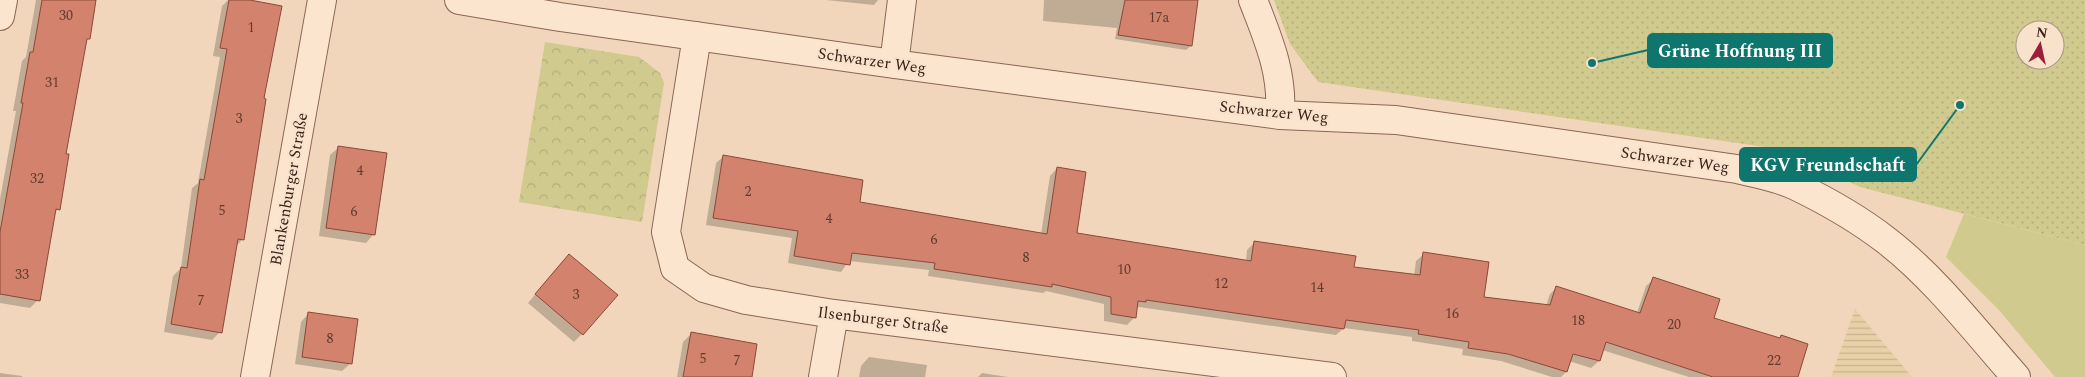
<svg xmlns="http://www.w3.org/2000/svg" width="2085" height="377" font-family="Spectral,serif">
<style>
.farmland{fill:url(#farmland-rules)}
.grass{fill:#d0ca8f}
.park{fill:url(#park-crowns)}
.garden{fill:url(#garden-dots);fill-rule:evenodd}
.shadow{fill:#0003}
.building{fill:#d3836d;stroke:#8b4837}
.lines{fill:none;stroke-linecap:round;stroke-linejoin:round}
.minor-casing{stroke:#8a6654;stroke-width:30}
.minor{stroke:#fce5cf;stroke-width:28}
.labels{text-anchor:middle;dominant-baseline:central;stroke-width:4.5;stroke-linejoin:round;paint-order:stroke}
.number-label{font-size:14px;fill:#5f3a2f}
.street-label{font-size:16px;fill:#38221a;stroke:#f8e2cb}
.leader{fill:none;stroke:#0f766e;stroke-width:2}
.callout-dot{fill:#0f766e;stroke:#f8e2cb;stroke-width:2}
.callout{fill:#0f766e;stroke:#0f766e;stroke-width:2}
.callout-label{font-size:18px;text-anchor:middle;font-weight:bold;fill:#fff}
</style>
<defs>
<pattern id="farmland-rules" width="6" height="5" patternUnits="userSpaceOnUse" patternTransform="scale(1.25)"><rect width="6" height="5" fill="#e8d0a8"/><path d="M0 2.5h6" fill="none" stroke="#c8b290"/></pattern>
<pattern id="park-crowns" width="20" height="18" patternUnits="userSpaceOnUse" patternTransform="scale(1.25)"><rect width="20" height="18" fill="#d0ca8f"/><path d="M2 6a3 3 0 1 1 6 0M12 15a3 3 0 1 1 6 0" fill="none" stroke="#b3ad7b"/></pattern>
<pattern id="garden-dots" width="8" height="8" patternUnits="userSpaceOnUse" patternTransform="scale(1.25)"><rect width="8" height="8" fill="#d0ca8f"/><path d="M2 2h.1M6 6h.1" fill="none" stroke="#b3ad7b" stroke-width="1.8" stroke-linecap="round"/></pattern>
</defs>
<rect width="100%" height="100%" fill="#f1d6bb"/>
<path class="farmland" d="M1855,309L1912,377H1831Z"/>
<path class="grass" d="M1964,214L2085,245V377H2055L1999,310L1946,257Z"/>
<path class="park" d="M545,42L639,57L660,73L664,83L642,222L519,202Z"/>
<path class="garden" d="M1274,0H2085V245L1860,187L1785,150L1318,82L1290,44ZM2025,30H2055V60H2025Z"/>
<path class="shadow" d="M36,0H94L65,155L58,209L54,213L38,300L30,308L0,303V199L16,111H13L22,61L26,57Z
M228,0H243L263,99L242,240L235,247L220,332L212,340L164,332L173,276L181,268L192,188L198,183L220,57L213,56L222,6Z
M826,0H878L874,5Z
M1044,0H1197L1191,46L1186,50L1115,39L1117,28L1043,21Z
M339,147L374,234L366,243L319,236L330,155Z
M724,156L858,203L1041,234L1050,176L1057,168L1075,234L1246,261L1247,250L1255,242L1353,268L1414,276L1416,261L1424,254L1483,298L1546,306L1550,294L1557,287L1637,313L1646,286L1654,279L1797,377H1689L1602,350L1599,361L1591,368L1569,361L1566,372L1561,377H1552L1501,361L1462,355L1463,349L1412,341V337L1344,328L1336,335L1139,307L1136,309L1135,317L1127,325L1104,321V304L1046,291L1043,293L928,276L929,270L849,261L841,272L788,263L792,238L706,225L716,163Z
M561,263L582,334L574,342L528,303Z
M309,313L351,363L342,371L295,364L301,322Z
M691,334L750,377H677L683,342Z
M869,357L927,365L925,377H859L861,366Z
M0,373L22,376V377H0Z
M982,373L1008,377H978Z"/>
<path class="building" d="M42,0H96L90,39H87L66,154H69L60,210L56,209L40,301L0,294V232L23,103H21L30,52H33Z
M229,0H250L282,6L264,98L266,99L244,240L238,239L222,333L171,324L181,267L187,268L200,179L204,180L227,49L220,48Z
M1125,0H1198L1192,46L1118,35Z
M338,146L387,153L375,235L326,228Z
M723,155L863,180L860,202L1047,234L1057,167L1086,172L1077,233L1251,261L1254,241L1356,256L1354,267L1420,275L1423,252L1489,262L1484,297L1550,305L1556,286L1640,313L1653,277L1720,299L1714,318L1780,338L1781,335L1808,344L1798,377H1713L1606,342L1600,361L1573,354L1567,372L1508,354L1468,348L1469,342L1418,334L1419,330L1346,320L1344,329L1146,300V302L1138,301L1136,318L1111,314V297L1052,284V287L934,269L935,263L852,253L850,265L794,256L798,231L713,218Z
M569,254L618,295L583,335L535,294Z
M308,312L358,319L352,364L302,357Z
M691,332L757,344L752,377H683Z"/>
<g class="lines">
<g class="minor-casing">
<path id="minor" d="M459,0L560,17L894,64L1280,115L1396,120L1737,169C1757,174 1777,177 1796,186C1827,201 1860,220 1887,241C1935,278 1976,332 2016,377
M1253,0C1268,39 1283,72 1280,115
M0,16L3,0
M697,36L666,232L675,268L704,288L746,300L834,314L1332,377
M894,64L902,0
M255,377L322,0
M823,377L834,314"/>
</g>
<use href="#minor" class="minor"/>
</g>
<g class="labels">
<g class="number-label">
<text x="66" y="15">30</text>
<text x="1159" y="17">17a</text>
<text x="251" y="27">1</text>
<text x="52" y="82">31</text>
<text x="239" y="118">3</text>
<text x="360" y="170">4</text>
<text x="37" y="178">32</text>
<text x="748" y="191">2</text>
<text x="222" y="210">5</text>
<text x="354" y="211">6</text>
<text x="829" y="218">4</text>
<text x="934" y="239">6</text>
<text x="1026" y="257">8</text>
<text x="1124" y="269">10</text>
<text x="22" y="274">33</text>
<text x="1221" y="283">12</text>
<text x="1317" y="287">14</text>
<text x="576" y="294">3</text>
<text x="201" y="300">7</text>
<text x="1452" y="313">16</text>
<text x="1578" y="320">18</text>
<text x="1674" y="324">20</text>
<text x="330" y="338">8</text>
<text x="703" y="358">5</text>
<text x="737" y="360">7</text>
<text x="1774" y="360">22</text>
</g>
<g class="street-label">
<text transform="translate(872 61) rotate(8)">Schwarzer Weg</text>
<text transform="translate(1274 112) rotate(6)">Schwarzer Weg</text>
<text transform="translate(1675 160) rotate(8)">Schwarzer Weg</text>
<text transform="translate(289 189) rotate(-80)">Blankenburger Straße</text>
<text transform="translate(883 320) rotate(7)">Ilsenburger Straße</text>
</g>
</g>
<path class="leader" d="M1592 63L1648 50M1960 105L1916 165"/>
<g class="callout-dot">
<circle cx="1592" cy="63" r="5"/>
<circle cx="1960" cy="105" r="5"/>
</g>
<g class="callout">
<rect x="1648" y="34" width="184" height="33" rx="5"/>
<rect x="1740" y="148" width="176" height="33" rx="5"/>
</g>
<g class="callout-label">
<text x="1740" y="57">Grüne Hoffnung III</text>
<text x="1828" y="171">KGV Freundschaft</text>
</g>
<g transform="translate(2040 45) rotate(9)"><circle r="24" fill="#f8e2cb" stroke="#ab9584"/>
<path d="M0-4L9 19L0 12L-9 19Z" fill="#9e1e39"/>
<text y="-8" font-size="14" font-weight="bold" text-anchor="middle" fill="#38221a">N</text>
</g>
</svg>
